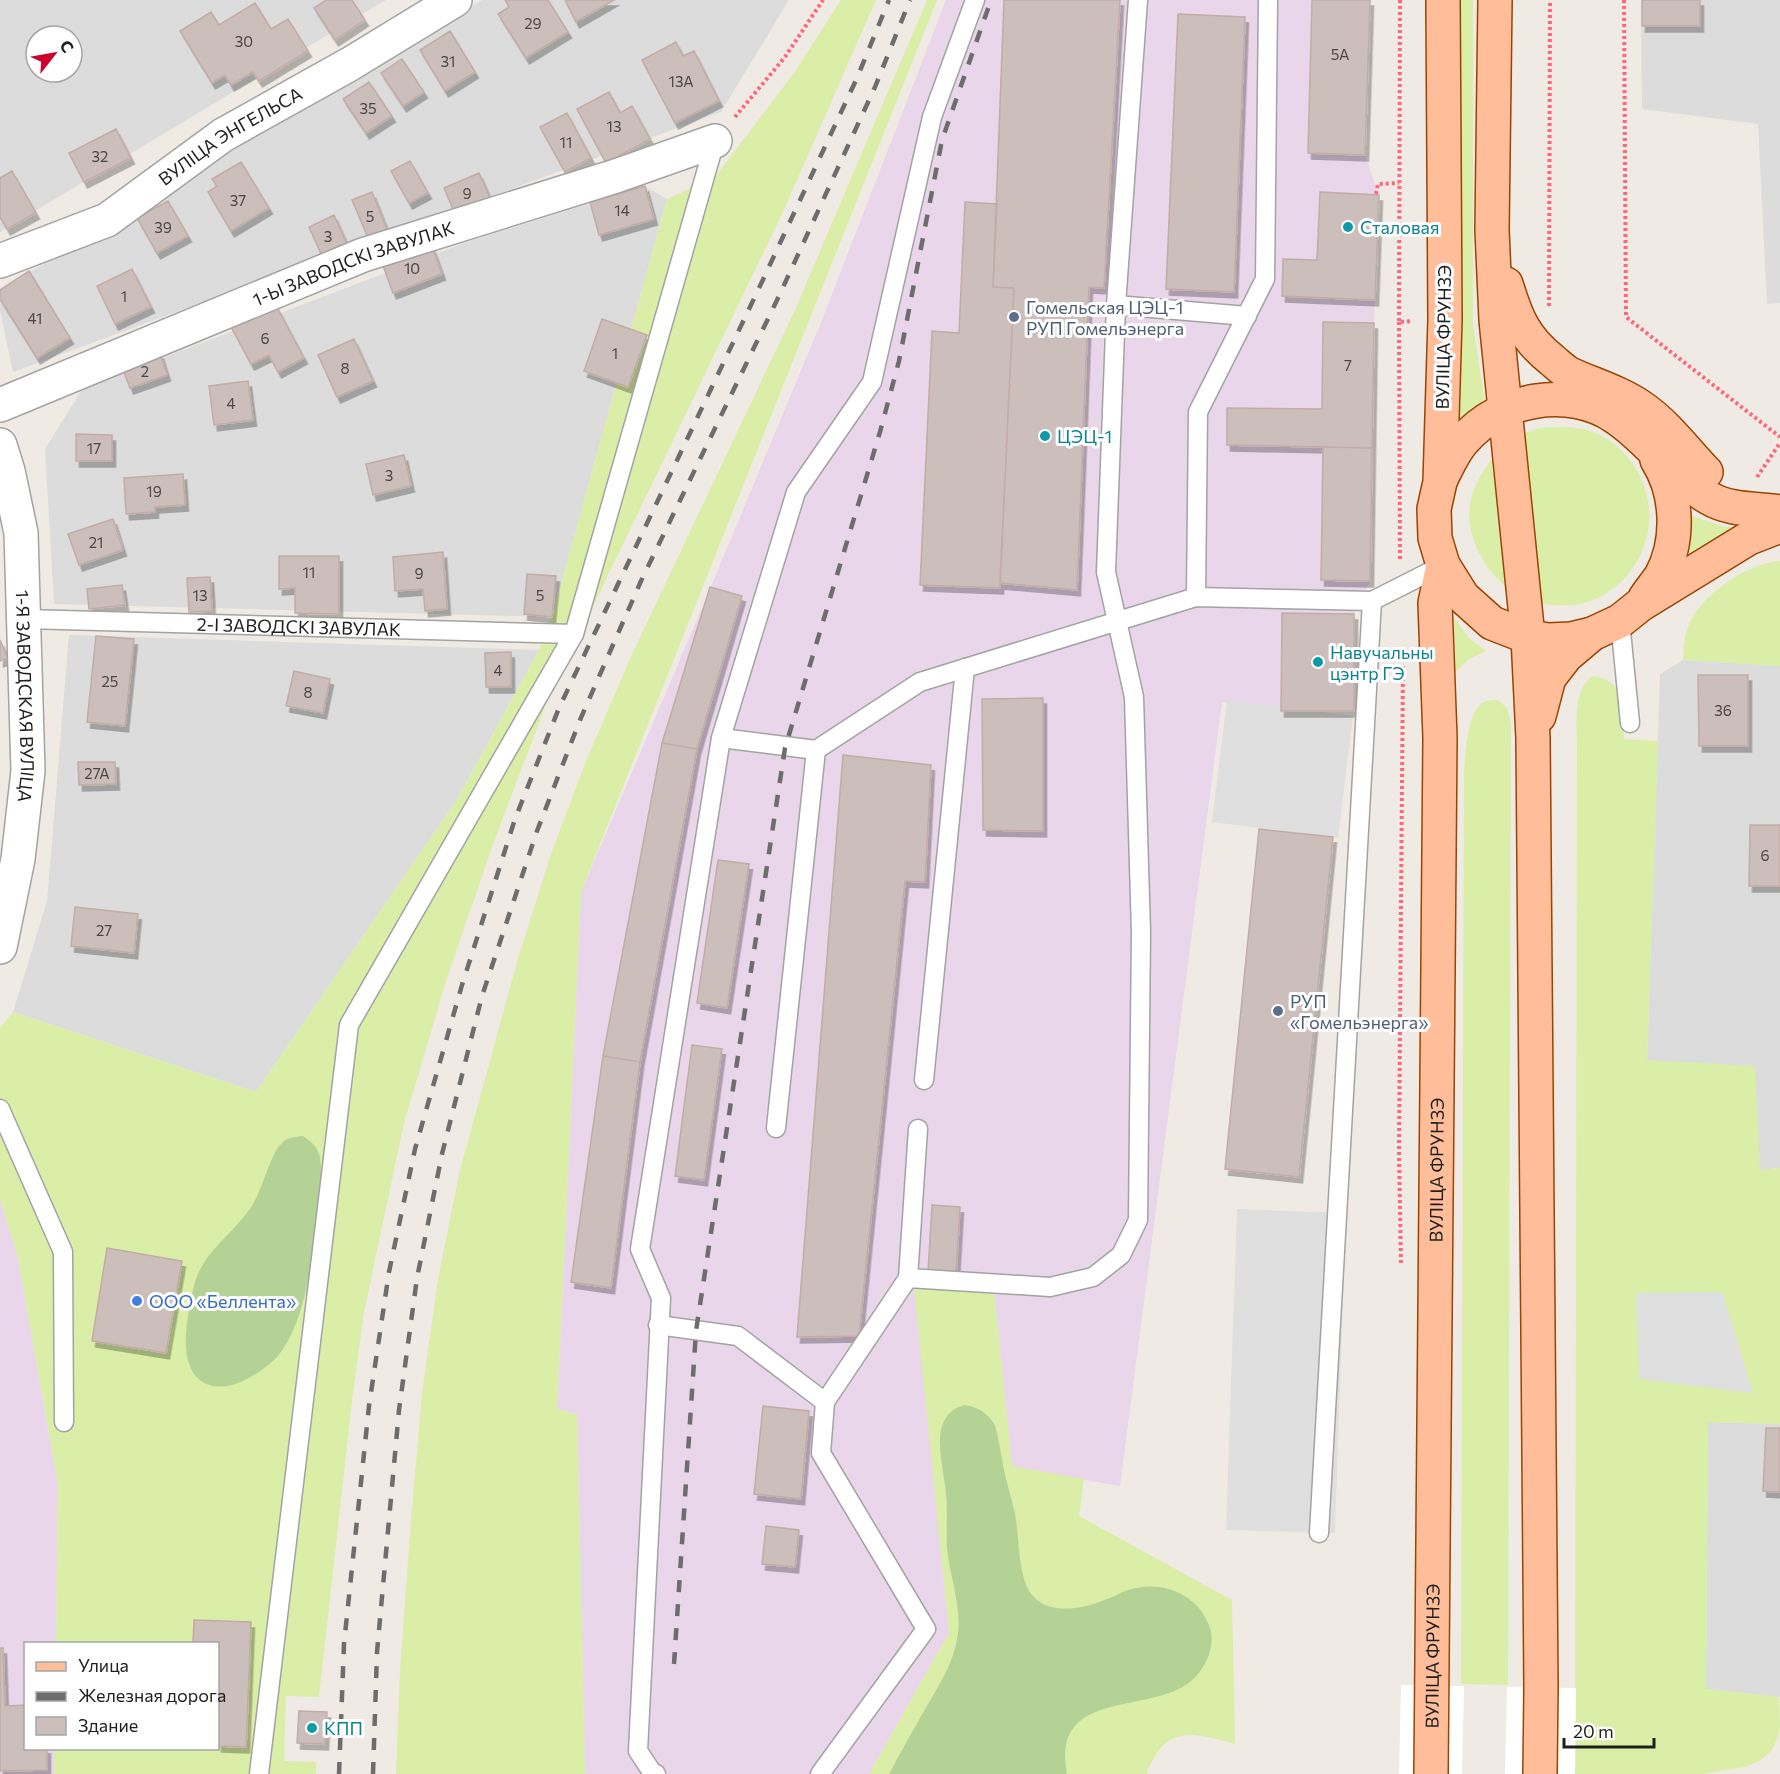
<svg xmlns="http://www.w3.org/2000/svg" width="1780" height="1774" font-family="Commissioner,sans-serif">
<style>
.residential{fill:#dddcdc;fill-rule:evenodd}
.industrial{fill:#e9d6ea}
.grass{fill:#daeea7}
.forest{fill:#b5d296}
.parking{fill:#dfdfdf}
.pier{fill:#fff}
.building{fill:#ccbeba;stroke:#c3aca6;stroke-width:1.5;filter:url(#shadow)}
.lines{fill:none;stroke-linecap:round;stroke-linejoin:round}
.service-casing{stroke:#a3a3a3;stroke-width:21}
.minor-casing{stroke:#a3a3a3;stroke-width:36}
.primary-casing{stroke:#940;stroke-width:36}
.path{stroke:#ff6679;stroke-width:4;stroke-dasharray:3 3;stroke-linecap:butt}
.service{stroke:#fff;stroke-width:18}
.minor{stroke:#fff;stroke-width:33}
.primary{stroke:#ffbd9a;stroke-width:33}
.rail{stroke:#6d6d6d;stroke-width:4.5;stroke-dasharray:12 12;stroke-linecap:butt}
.culture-dot{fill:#0f9aa8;stroke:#fff;stroke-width:2}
.service-dot{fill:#5c6f8a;stroke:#fff;stroke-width:2}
.shop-dot{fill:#3f7fe0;stroke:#fff;stroke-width:2}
.labels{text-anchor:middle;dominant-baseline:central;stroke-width:6;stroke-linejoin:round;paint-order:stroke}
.number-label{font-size:15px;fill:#4a4746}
.street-label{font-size:18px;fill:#1f1f1f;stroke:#fff}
.culture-label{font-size:18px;fill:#0d838f;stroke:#fff;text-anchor:start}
.service-label{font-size:18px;fill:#4e5e75;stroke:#fff;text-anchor:start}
.shop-label{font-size:18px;fill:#366cbe;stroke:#fff;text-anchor:start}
</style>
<defs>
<filter id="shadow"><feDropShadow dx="3.5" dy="6" stdDeviation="0" flood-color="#0004"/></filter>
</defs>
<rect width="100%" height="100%" fill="#f0eae4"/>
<path class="residential" d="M0,0H386L0,232ZM36,36H72V72H36Z
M482,0H789L721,112L13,372L0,311V290Z
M1641,0H1780V303L1767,304L1758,124L1642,109Z
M645,186L667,199L552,617L54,604L45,449L83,388L464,243Z
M69,635L539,650L456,801L256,1092L13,1012L47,901Z
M1683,660L1780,666V1168L1760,1170L1647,1061L1660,674Z
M1708,1422L1780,1424V1697L1706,1689Z"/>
<path class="industrial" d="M946,0H1370L1365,155L1379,195L1374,323L1370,581L1354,614V711H1281L1222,702L1120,1486L1012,1467L994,1291L915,1287L949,1633L869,1774H585L577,1414L557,1409L581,892L710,589L822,320Z
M0,1199L18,1258L58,1485L56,1643L26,1644V1748L54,1749V1774H0Z"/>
<path class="grass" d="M841,0H876L783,212L547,702L492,847L446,981L404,1123L364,1312L352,1401L319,1697L286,1696L284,1761L316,1762V1774H54V1749L218,1748V1644L56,1643L58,1485L18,1258L0,1199V1028L13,1012L256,1092L456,801L539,650L552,617L667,199L715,177L794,73Z
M927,0H937L581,892L557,1409L577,1414L585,1774H396L400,1670L411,1520L422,1394L438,1279L459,1174L517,962L551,854L588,756L634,650L795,310Z
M1461,0H1473V324L1485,405L1460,428Z
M1555,427C1572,427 1589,428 1604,437C1659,470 1665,546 1616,586C1605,595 1592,602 1579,604C1567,607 1554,605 1542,604L1522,434L1540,428Z
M1492,459L1506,587C1477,561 1458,521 1477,483C1481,474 1487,466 1492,459Z
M1690,515L1721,526L1745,528L1689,560Z
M1780,561V666L1683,660C1684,649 1684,637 1688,627C1699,596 1747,563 1780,561Z
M1454,617L1468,637L1486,651L1469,659L1455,672Z
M1592,676C1628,680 1622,711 1624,739L1658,741L1647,1060L1755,1066L1760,1170L1780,1168V1424L1708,1422L1706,1689L1779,1697L1780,1727L1778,1737L1772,1750L1761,1760L1745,1767L1703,1774H1575L1577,749C1577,725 1572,692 1592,676Z
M1498,700L1507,708L1511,723L1508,1685L1461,1684L1464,769C1466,752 1467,711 1484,702C1488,700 1494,700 1498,700Z
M914,1287L994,1291L1012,1466L1084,1479L1079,1516L1232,1600L1235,1744C1209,1737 1175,1724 1157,1753C1153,1760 1148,1766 1147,1774H869L949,1633Z"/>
<path class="forest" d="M303,1136C319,1147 321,1153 321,1173C315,1225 313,1304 283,1349C275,1362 259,1373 245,1380C222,1392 195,1389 188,1360C182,1341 190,1298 196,1279C207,1248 236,1232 253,1204C263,1188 270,1154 282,1143C288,1137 295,1137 303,1136Z
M964,1405C979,1407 987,1413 995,1425C999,1440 1001,1455 1004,1470C1007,1485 1012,1499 1015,1514C1020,1538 1017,1580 1034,1597C1052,1616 1086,1608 1107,1599C1114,1597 1121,1592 1128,1590C1144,1585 1161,1585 1177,1592C1191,1598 1202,1609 1208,1623C1216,1640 1210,1659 1198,1674C1164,1719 1049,1682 1067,1774H889C901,1751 914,1729 927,1706C939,1685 953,1664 957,1639C963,1610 950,1578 947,1549C946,1530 948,1512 946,1494C944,1465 926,1416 964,1405Z"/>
<path class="parking" d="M1227,700L1353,716L1338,838L1212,822Z
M1237,1209L1346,1213L1335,1533L1226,1530Z
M1722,1292L1753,1393L1639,1379L1636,1293Z"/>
<path class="pier" d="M1401,1685L1464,1686L1462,1774H1399Z
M1507,1687L1576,1688L1575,1774H1505Z"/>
<path class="building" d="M326,0H352L365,20L335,40L314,8Z
M505,0H548L568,32L526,58L498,14L509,7Z
M565,0H614L576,22Z
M1004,0H1120L1104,288L1089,287L1077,590L1000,583L1014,288L993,287Z
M1312,0H1370L1365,155L1308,153Z
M1642,0H1700V26H1642Z
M255,3L271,29L288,19L308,51L259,81L253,72L231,85L225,75L212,83L180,31L211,12L219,25Z
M1178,14L1245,17L1234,292L1166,289Z
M450,31L475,72L445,91L420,50Z
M676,42L683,56L694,51L719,101L675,123L642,60Z
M402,59L424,92L403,106L381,73Z
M369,82L392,116L366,133L343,99Z
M609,92L620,113L632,106L650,139L606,163L577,109Z
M567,113L591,158L565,172L540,127Z
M116,129L131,158L84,182L69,153Z
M410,161L428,193L409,203L391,171Z
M241,162L269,208L231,231L208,192L217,186L212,179Z
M12,171L36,213L7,229L0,217V178Z
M479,173L490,198L455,214L444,188Z
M645,186L654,219L599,235L590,202Z
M372,192L388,232L369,240L352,200Z
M1320,192L1379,195L1375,300L1282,296L1283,259L1317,260Z
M168,201L188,236L157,253L137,218Z
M965,202L997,204L993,287L1014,288L1000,588L920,585L932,331L959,333Z
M334,215L347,244L322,256L309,227Z
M431,244L442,274L393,293L382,263Z
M132,269L151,307L115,324L97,286Z
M29,271L70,338L37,358L0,299V290Z
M272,298L304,358L278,372L269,355L251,364L228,321Z
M602,319L647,335L628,387L584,371Z
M1323,322L1374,323L1372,448L1227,445V408L1322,409Z
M354,339L373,381L337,397L318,355Z
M160,353L167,375L130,388L122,367Z
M248,381L253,420L214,425L209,386Z
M76,434L112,435V461H76Z
M1323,447L1372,448L1370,581L1321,580Z
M404,455L411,486L373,495L366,464Z
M183,474L185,505L155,507V512L126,514L124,478Z
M113,519L123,550L79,565L68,534Z
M443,552L447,609L425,611L423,589L395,591L393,557Z
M279,556H339V614L295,613V588L279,589Z
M527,574L556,576L552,617L524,614Z
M210,577L212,611L189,612L187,578Z
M122,585L125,605L89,609L87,589Z
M710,587L742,596L697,749L662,743Z
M1282,613L1354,614V711H1281Z
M96,636L134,639L125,726L87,722Z
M0,640L8,658L0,661Z
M511,652V687H486L485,653Z
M294,671L330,679L323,713L286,706Z
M1698,675H1748V746H1699Z
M1043,698V831L983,830L982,699Z
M662,743L697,749L640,1062L603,1056Z
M843,755L931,765L925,882L905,881L859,1336L797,1337Z
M78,762H115L116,784L79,785Z
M1750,825H1780V886H1749Z
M1259,829L1333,837L1299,1177L1225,1169Z
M718,860L749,864L727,1008L697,1003Z
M75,907L138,914L134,953L71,946Z
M692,1045L722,1049L704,1180L675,1176Z
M603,1056L640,1062L611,1288L571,1282Z
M932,1205L960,1207L956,1274L928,1272Z
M107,1248L182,1261L166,1353L92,1341Z
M763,1406L809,1411L801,1499L754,1494Z
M1766,1428H1780V1492L1763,1491Z
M766,1526L799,1530L795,1567L762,1564Z
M194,1620L251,1622L246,1747L218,1746V1644H193Z
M0,1648H3L5,1706L26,1705V1748H47V1770L0,1771Z
M299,1711L327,1712L325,1744L297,1743Z"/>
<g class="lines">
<g class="service-casing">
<g id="service">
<path d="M975,0L932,117L872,382L796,492L721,738L816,750L920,682L1196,597L1372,601L1443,565"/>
<path d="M1138,0L1116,305L1247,316"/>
<path d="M1196,597L1198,412L1265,279L1268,0"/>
<path id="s1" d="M25,619L574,634"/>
<path d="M1620,621L1630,723"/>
<path d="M924,1080L965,668"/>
<path d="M0,1109L63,1252L64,1422"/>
<path d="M776,1128L816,750"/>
<path d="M908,1278L918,1129"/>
<path d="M658,1325L738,1336L825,1402"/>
<path d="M1319,1533L1372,601"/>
<path d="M259,1774L349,1025L574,634L715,141"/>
<path d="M656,1774L652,1772L638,1751L661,1298L640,1249L721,738"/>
<path d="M820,1774L926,1629L821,1453L825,1402L908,1278L1050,1287L1093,1277L1121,1255L1138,1220L1141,932L1134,697L1106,572L1116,305"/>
</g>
</g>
<g class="minor-casing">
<g id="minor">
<path id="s2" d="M0,261L107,220L223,135L350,64L455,0"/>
<path id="s3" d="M0,405L363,255L616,176L715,141"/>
<path id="s4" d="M0,445L8,471L21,533L28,771L18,859L0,947"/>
</g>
</g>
<g class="primary-casing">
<g id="primary">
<path d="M1443,0L1445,319L1440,482L1434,509L1435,538L1443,565L1463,597L1492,623L1528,637L1549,640L1571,639L1592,634"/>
<path d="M1495,0L1492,230L1496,320L1528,637L1533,738L1541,1687L1540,1774"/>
<path d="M1506,284C1516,317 1524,338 1552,360C1558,365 1564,371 1570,374C1594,385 1619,392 1641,407C1666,424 1685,450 1706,472"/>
<path d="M1441,479C1448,465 1454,451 1464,440C1500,398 1569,386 1615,417C1650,440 1673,477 1709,498C1731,511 1756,508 1780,512"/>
<path d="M1645,598C1650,591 1656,583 1661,576C1680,541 1678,493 1657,460"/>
<path d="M1539,716L1549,678L1566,656L1592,634L1620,621L1640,605L1749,538L1780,526"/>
<path id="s5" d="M1431,1774L1440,738L1435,603L1443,565"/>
</g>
</g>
<path class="path" d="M1400,0L1399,322L1413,321
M1624,0L1626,317L1780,437
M735,117L785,57L823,0
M1376,194L1378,184L1399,183
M1549,306L1550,0
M1399,322L1400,561
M1757,477L1780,443
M1401,1263L1399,1151L1403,664"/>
<use href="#service" class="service"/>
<use href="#minor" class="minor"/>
<use href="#primary" class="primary"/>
<path class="rail" d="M674,1664L696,1331L785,748L880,432L899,361L942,140L991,0
M339,1774L344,1644L369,1406L389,1272L415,1149L462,985L515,819L559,708L760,286L857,78L889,0
M373,1774L377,1652L399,1410L417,1278L442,1154L482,996L537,831L580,720L641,581L779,296L875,87L910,0"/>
</g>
<g class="culture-dot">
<circle cx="1348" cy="227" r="6"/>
<circle cx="1045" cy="436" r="6"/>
<circle cx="1318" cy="662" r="6"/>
<circle cx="312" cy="1728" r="6"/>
</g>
<g class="service-dot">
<circle cx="1014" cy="317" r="6"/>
<circle cx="1278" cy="1011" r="6"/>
</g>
<circle class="shop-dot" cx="137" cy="1301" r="6"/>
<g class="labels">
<g class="number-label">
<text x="533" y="23">29</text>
<text x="244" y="41">30</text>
<text x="1340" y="54">5А</text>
<text x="448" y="61">31</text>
<text x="681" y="81">13А</text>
<text x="368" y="108">35</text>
<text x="614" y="126">13</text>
<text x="566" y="142">11</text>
<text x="100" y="156">32</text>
<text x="467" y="193">9</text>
<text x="238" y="200">37</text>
<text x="622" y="210">14</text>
<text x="370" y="216">5</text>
<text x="163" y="227">39</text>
<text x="328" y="236">3</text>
<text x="412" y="268">10</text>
<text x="124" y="296">1</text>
<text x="35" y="318">41</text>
<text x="265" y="338">6</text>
<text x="615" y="353">1</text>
<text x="1348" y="365">7</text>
<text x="345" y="368">8</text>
<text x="145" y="371">2</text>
<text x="231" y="403">4</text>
<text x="94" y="448">17</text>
<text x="389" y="475">3</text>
<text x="154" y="491">19</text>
<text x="96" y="542">21</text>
<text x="309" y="572">11</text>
<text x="419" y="573">9</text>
<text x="200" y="595">13</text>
<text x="540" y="595">5</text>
<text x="498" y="670">4</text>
<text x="110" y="681">25</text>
<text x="308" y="692">8</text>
<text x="1723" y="710">36</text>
<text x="97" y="773">27А</text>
<text x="1765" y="855">6</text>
<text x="104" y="930">27</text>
</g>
<g class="street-label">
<text stroke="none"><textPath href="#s2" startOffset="264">ВУЛІЦА ЭНГЕЛЬСА</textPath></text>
<text stroke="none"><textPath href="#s3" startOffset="381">1-Ы ЗАВОДСКІ ЗАВУЛАК</textPath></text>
<text transform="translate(1443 337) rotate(-89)">ВУЛІЦА ФРУНЗЭ</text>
<text stroke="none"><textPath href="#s1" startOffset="274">2-І ЗАВОДСКІ ЗАВУЛАК</textPath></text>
<text stroke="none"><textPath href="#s4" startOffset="254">1-Я ЗАВОДСКАЯ ВУЛІЦА</textPath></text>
<text stroke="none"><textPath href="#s5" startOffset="604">ВУЛІЦА ФРУНЗЭ</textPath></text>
<text stroke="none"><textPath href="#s5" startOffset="118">ВУЛІЦА ФРУНЗЭ</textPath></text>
</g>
<g class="culture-label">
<text x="1360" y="227">Сталовая</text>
<text x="1057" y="436">ЦЭЦ-1</text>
<text x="1330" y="652">Навучальны<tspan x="1330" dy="21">цэнтр ГЭ</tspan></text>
<text x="324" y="1728">КПП</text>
</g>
<g class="service-label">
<text x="1026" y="307">Гомельская ЦЭЦ-1<tspan x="1026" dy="21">РУП Гомельэнерга</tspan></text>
<text x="1290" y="1001">РУП<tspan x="1290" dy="21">«Гомельэнерга»</tspan></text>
</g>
<g class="shop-label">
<text x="149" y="1301">ООО «Беллента»</text>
</g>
</g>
<rect x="24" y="1642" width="195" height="108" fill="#ffffff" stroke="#a5a5a5" stroke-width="1.5"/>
<rect x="36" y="1662" width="30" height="9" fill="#ffbd9a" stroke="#a5a5a5" stroke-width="1.5"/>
<text x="78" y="1672" font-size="18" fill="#1f1f1f">Улица</text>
<rect x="36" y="1692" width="30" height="9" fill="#6d6d6d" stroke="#a5a5a5" stroke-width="1.5"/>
<text x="78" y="1702" font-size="18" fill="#1f1f1f">Железная дорога</text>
<rect x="36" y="1717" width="30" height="18" fill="#ccbeba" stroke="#a5a5a5" stroke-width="1.5"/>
<text x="78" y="1732" font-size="18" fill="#1f1f1f">Здание</text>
<g transform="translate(54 54) rotate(59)"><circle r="28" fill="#ffffff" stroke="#a5a5a5" stroke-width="1.5"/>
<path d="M0-4.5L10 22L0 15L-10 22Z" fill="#cd002e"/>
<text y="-9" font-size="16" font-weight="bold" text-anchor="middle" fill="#1f1f1f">С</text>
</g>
<path d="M1564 1738v9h90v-9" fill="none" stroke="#1f1f1f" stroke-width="3"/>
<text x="1573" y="1738" font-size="18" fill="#1f1f1f" stroke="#ffffff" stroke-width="4.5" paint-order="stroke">20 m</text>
</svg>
